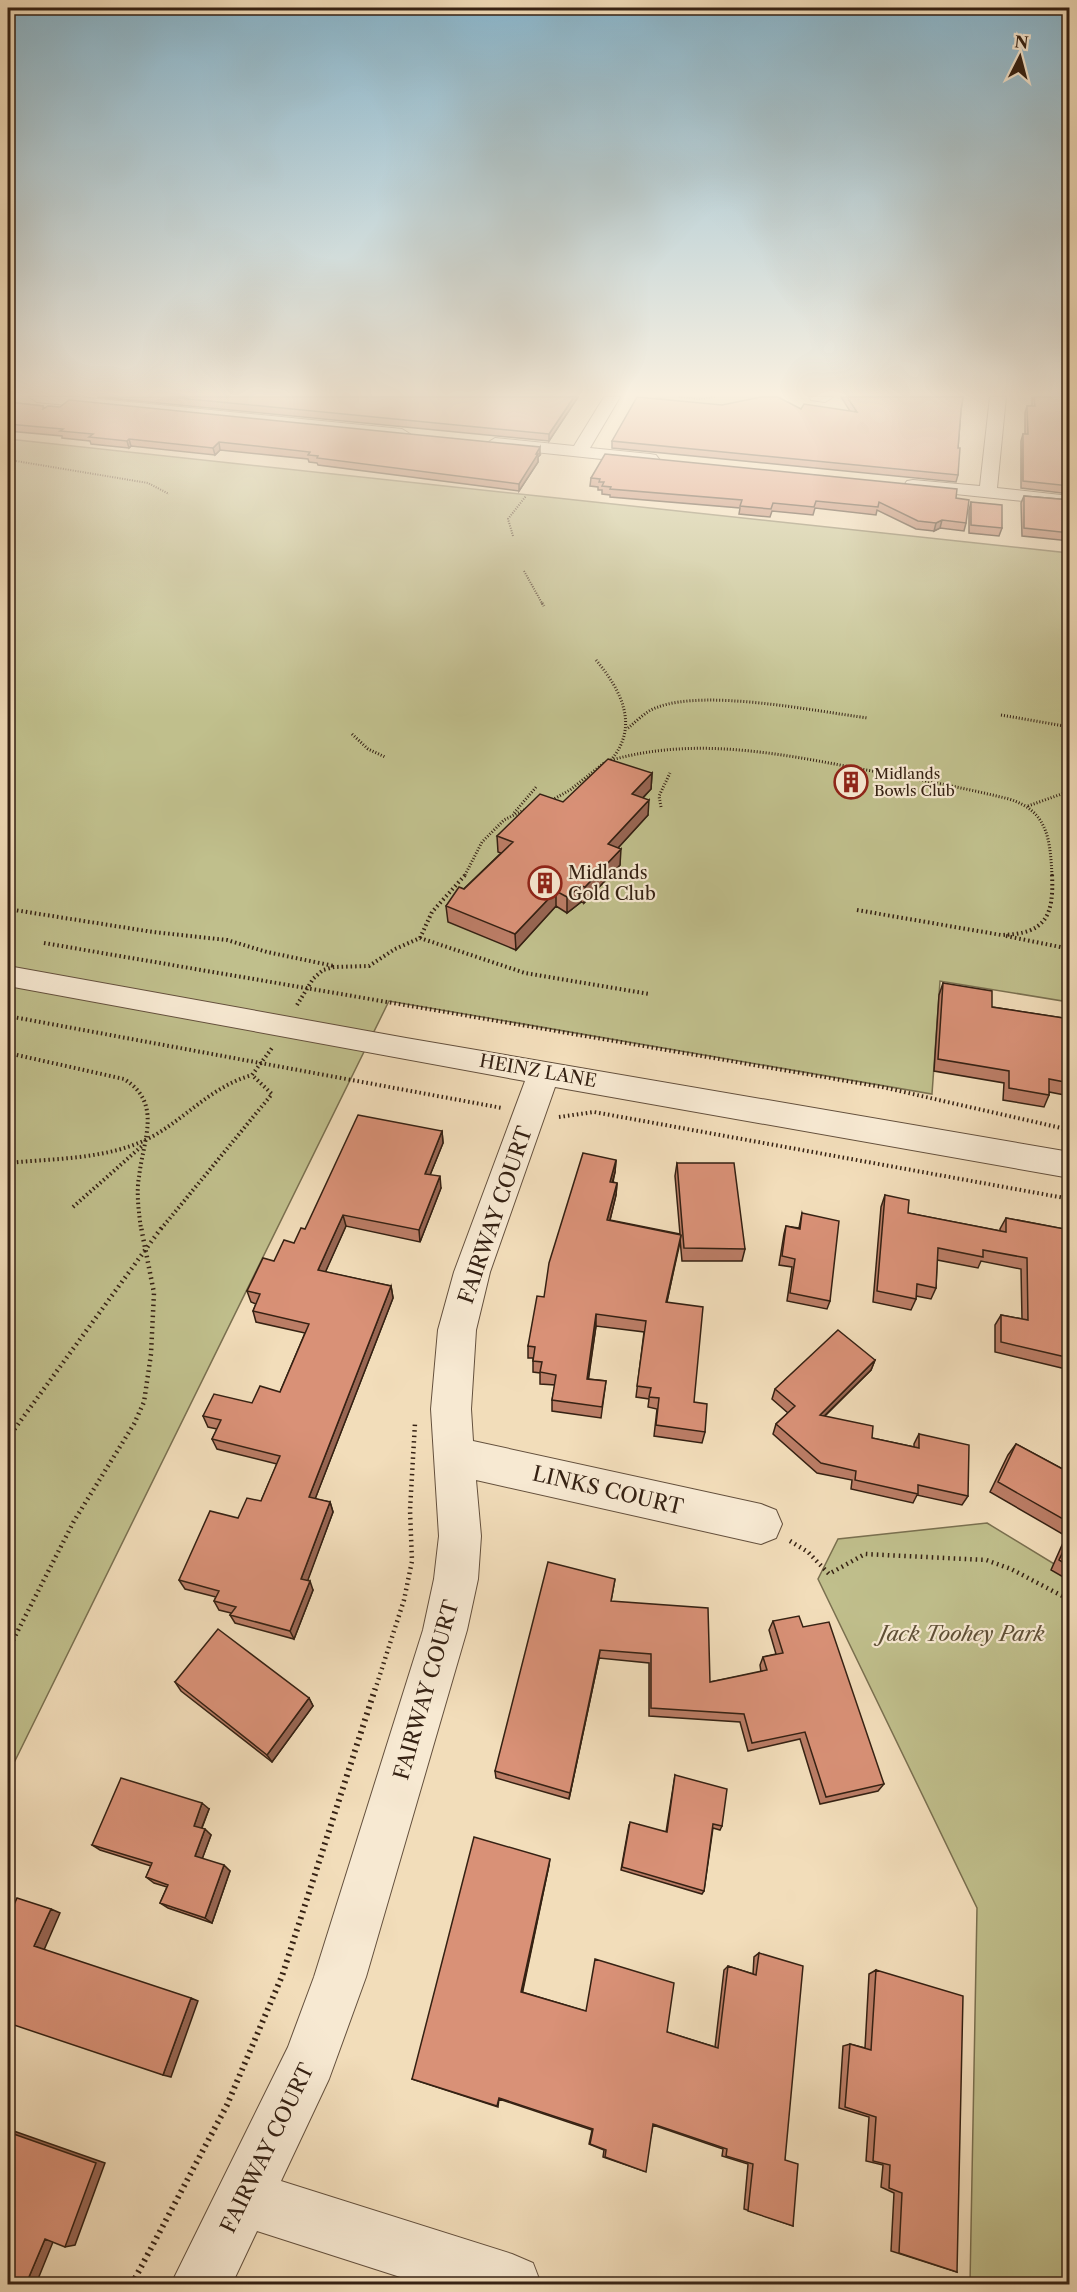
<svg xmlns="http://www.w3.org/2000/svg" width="1077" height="2292" font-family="'Libre Caslon Text',serif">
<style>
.green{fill:#c0bf8c;stroke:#7a7050;stroke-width:1.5}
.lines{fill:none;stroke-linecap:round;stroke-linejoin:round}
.minor-casing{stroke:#64503d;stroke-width:2}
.path-far4{stroke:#352113;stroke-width:2;stroke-dasharray:1 1.5;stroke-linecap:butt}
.path-far3{stroke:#352113;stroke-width:3;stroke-dasharray:1 2;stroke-linecap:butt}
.path-far2{stroke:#352113;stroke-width:4;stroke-dasharray:1.5 3;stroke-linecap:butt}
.path-far1{stroke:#352113;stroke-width:4.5;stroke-dasharray:1.5 4;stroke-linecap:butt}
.path{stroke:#352113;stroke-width:6;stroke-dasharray:2 4.5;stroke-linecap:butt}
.minor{fill:#f7e9d2;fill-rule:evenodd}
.wall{fill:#bb7d66;stroke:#352113;stroke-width:1.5}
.shaded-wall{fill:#986653;stroke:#352113;stroke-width:1.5}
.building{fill:#d99177;stroke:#352113;stroke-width:1.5}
.labels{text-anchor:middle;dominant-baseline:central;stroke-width:4.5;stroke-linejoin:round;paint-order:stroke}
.far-poi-label{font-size:15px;fill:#352113;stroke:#f7e9d2;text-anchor:start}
.poi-label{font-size:18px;fill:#352113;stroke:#f7e9d2;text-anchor:start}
.street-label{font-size:18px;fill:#352113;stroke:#f7e9d2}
.near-street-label{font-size:21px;fill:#352113;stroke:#f7e9d2}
.near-park-label{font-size:21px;font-style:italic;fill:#5f5037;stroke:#f7e9d2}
</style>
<rect width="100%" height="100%" fill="#f2ddba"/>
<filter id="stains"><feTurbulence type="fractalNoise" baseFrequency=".00333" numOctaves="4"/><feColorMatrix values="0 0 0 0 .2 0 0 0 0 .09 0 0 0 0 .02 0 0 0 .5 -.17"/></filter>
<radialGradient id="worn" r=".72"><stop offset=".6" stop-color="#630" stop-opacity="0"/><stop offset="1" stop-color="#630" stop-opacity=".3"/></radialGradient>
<path class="green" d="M655,397H781L711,409Z
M8,439L1069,553V1002L940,981L932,1094L389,1001L8,1775Z
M987,1523L1069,1573V2284H970L977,1908L818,1579L838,1539Z"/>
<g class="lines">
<g class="minor-casing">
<path id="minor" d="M29,397H79L402,429L410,434L402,439L37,402Z
M604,397H620L590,448L650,454L656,455L659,459L656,463L650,464L495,448L487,443L495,438L574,446Z
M809,397H833L825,402L811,400Z
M990,397H1006L997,488L1070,496V506L907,489L904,485L907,481L913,480L980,486Z
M8,966L406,1038L1070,1152V1178L555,1087L490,1272L476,1330L471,1409L473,1441L761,1504L776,1510L782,1524L776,1538L761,1544L476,1480L481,1536L478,1579L467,1630L366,1977L329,2079L281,2181L512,2254L533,2263L541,2284H422L257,2231L232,2284H171L288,2047L314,1977L423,1630L434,1579L439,1536L431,1409L438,1330L454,1272L525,1081L8,986Z"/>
</g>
<path class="path-far4" d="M679,397L700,399L716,397
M16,461L148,483L169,494
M513,536L508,519L526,496
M524,571L543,605"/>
<path class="path-far3" d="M542,603L544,606
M596,660C621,690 640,726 611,760
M1001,715L1070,727
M628,728C637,721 647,710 658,707C707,689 814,711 868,718
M352,734L368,749L385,757
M608,761C693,736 777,753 861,769C911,778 961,787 1009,799C1048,811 1050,839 1052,875
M552,800L570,790L604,763
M1028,806L1070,791
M661,807L659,796L670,773
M514,813L537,786
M465,875L482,842L504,820L528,808"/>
<path class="path-far2" d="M8,909L153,932L227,940L267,952L334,966
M857,910L1001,935C1046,934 1054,916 1052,874
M1006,936L1070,949
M420,938L432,912L466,874
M44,943L882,1087L1070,1130
M297,1005L313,979L323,970L334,967L369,966L395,949L420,938L525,973L649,994
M8,1016L502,1108
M8,1053L124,1079C163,1103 143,1140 139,1177C136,1193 139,1213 141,1229
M559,1117L594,1112L1070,1199
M8,1163C57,1158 111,1160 155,1135C189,1115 213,1086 252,1075
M73,1207L142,1146
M161,1229L272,1094L252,1075L272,1048"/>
<path class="path-far1" d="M8,1438L162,1227
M790,1541L808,1552L829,1574L865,1554L986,1560L1011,1569L1070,1600
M8,1650L74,1521L134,1424L144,1402L151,1354L154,1293L141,1227
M375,1690L404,1600L412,1561L410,1510L415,1423"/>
<path class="path" d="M132,2284L227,2105L282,1976L375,1689"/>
<use href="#minor" class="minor"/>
</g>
<path class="wall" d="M97,397H578L549,441Z
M841,397H963L961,410L958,448V475L956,482L612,448V441L722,405L850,411Z
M1032,397H1070V494L1021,488V441L1023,434H1025V413L1027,406H1032Z
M8,402L43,406L44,408L540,455L538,457V462L519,491L318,465L317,463L309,462L308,459L220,450L215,455L131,446L129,448L91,444L90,441L62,438V436L8,431Z
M591,478L956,498L966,523L964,531L940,528L934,531L916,529L877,510L876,515L815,508L813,515L772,511L770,517L739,514L740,508L610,497V495L602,494V490H598V487L590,486Z
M1024,496L1070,500V541L1022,536L1021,503Z
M971,502L1002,528L999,536L969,533V510Z
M652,773L651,789L643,798L648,815L618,848L620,865L584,903L581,902L567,913L556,906L516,950L448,922L446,906L501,853L498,852L497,836Z
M943,983L992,1007L1070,1019V1096L1049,1092V1095L1044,1107L1003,1100L1004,1083L934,1071L939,995Z
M442,1131L443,1143L430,1175L441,1188L420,1242L346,1226L325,1272L391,1286L393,1298L315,1499L330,1502L333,1512L307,1581L313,1590L294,1639L235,1623L230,1615L231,1613L219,1610L214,1601L216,1597L185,1589L179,1580L238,1518L261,1501L277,1464L217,1449L212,1439L217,1429L208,1427L203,1416L252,1403L280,1392L305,1333L256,1322L253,1311L256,1304L251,1302L247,1291L274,1261L294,1243L305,1229Z
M616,1160L615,1172L613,1182L617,1183L616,1195L610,1220L680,1234L675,1176L677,1163L745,1249L742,1261H682L680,1239L667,1302L694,1402L705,1432L702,1443L654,1436L657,1409L648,1407L649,1399L636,1397L644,1332L596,1326L588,1379L606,1381L601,1418L552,1411V1400L555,1385L540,1384V1373L533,1372V1358H528V1346L544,1297Z
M885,1195L908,1213L1000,1231V1229L1006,1218L1070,1230V1370L995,1352V1325L1001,1315L1022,1319L1021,1269L981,1261L978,1268L937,1260L936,1288L931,1299L916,1296V1299L911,1310L873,1302L881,1207Z
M802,1213L830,1301L827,1309L787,1301L792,1267L779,1265L784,1234L786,1226L799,1228Z
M875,1360L871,1370L825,1416L872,1438L914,1447V1444L919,1434L968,1496L962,1505L917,1495L913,1503L851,1489L852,1480L817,1473L773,1434L776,1424L788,1413L772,1399L775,1389Z
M1016,1444L1070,1473V1581L1051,1570L1066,1536L990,1492L1008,1455Z
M615,1579L611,1601L710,1682L761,1672L760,1665L763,1657L776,1654L769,1630L773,1621L803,1627L884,1784L878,1791L820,1804L800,1739L748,1751L740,1722L649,1716V1663L599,1658L569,1799L496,1778L495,1771Z
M175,1682L309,1698L313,1706L272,1762L181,1691Z
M675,1775L722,1826L720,1830L713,1828L704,1891L702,1894L621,1870L629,1825L666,1832Z
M209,1809L202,1828L211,1835L202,1859L230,1871L212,1923L168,1908L160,1903L167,1887L154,1883L146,1877L151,1866L100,1850L92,1845Z
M549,1865L522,1992L585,2011L667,2032L715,2047L724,1970L728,1966L753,1974L754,1957L759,1953L793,2226L744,2209L748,2164L722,2156L723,2149L653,2125L644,2171L603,2157L604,2150L589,2144L592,2130L499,2099L498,2107L412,2079Z
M876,1970L957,2272L891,2251L894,2193L881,2187L883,2165L866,2161L869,2117L839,2108L843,2046L850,2044L865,2048L869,1974Z"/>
<path class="shaded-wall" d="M574,397H578L549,441V434Z
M129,439L131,446L129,448L127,441Z
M219,442L220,450L215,455L213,448Z
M540,447V455L538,457V462L519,491V484Z
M942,520L940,528L934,531L936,523Z
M652,773L651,789L631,810L632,794Z
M649,800L648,815L607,860L608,844Z
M621,849L620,865L584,903L585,887Z
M582,886L581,902L567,913V897Z
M556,891V906L516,950L515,934Z
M442,1131L443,1143L426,1185L425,1174Z
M616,1160L615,1172L609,1194L610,1182Z
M440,1176L441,1188L420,1242L419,1230Z
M617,1183L616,1195L607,1232V1220Z
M343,1215L346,1226L321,1282L318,1270Z
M681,1235L679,1247L664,1314L666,1302Z
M391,1286L393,1298L312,1507L309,1497Z
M596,1314V1326L587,1390V1379Z
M875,1360L871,1370L816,1424L820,1415Z
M330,1502L333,1512L305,1588L301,1579Z
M310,1581L313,1590L294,1639L290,1631Z
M600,1650L599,1658L569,1799L570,1793Z
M309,1698L313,1706L272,1762L267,1755Z
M202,1803L209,1809L200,1832L194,1826Z
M205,1829L211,1835L201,1862L195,1856Z
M550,1859L549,1865L522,1995L521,1992Z
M224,1865L230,1871L212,1923L205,1918Z
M51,1909L60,1913L44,1950L34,1946Z
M191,1998L198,2001L171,2077L163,2075Z
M8,2129L105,2163L75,2245L65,2247L8,2132Z
M55,2237L36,2284H26L45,2239Z"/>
<path class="building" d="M168,397H574L549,434Z
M637,397L722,405L761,397H778L801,409L804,404L857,412L847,397H963L961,410L958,448H960L958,475L612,441Z
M1034,397H1070V486L1023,481V434H1028L1027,406H1035Z
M69,400L540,447L536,454H538L519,484L317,458L318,456L308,455L310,452L219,442L213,448L129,439L127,441L89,437L93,434L60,431L63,429L8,424V402L43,406V409L48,406L60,407Z
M605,454L957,489L956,498L969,500L966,523L942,520L936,523L918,521L879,502L878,507L816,501L814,507L773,503L771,509L740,506L742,500L610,489L611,487L602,486L604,482H599L600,479L591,478Z
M1024,496L1070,500V533L1024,528Z
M971,502L1002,505V528L971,525Z
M608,759L652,773L632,794L649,800L608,844L621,849L585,887L582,886L567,897L556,891L515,934L446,906L459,887L464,889L513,842L497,836L540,794L563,802Z
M943,983L992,991V1007L1070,1019V1083L1049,1079V1095L1009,1088V1071L938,1059Z
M358,1115L442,1131L425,1174L440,1176L419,1230L343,1215L318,1270L391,1286L309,1497L330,1502L301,1579L310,1581L290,1631L230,1615L236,1607L214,1601L219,1591L179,1580L210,1511L238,1518L247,1498L261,1501L280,1456L212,1439L221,1420L203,1416L214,1394L252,1403L260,1386L280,1392L309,1324L253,1311L260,1294L247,1291L263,1258L274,1261L284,1240L294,1243L301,1228L305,1229Z
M583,1153L616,1160L610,1182L617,1183L607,1220L681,1235L666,1302L703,1307L694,1402L707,1404L705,1432L656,1425L659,1398L649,1397L651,1388L637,1386L646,1321L596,1314L587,1379L606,1381L602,1407L552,1400L556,1375L540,1372L542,1362L533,1361L535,1347L528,1346L537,1296L544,1297L549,1263Z
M677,1163H734L745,1249L684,1248Z
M885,1195L909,1200L908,1213L1006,1232V1218L1070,1230V1358L1001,1342V1315L1028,1320L1027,1258L983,1250V1257L938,1248L936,1288L917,1284L916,1299L877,1291Z
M802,1213L839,1221L830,1301L790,1293L795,1259L782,1256L786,1226L800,1229Z
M838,1330L875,1360L820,1415L873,1426L872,1438L919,1448V1434L969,1445L968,1496L918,1485V1494L855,1480L856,1471L821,1463L776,1424L795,1406L775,1389Z
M1016,1444L1070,1473V1523L998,1482Z
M1070,1537V1567L1059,1560Z
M548,1562L615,1579L611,1601L708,1608L710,1682L767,1670L763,1657L783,1653L773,1621L799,1616L803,1627L829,1622L884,1784L826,1797L805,1732L752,1743L744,1714L651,1708V1654L600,1650L570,1793L495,1771Z
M218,1629L309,1698L267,1755L175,1682Z
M675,1775L727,1789L722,1826L713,1824L704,1891L622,1867L630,1822L667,1832Z
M121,1778L202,1803L194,1826L205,1829L195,1856L224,1865L205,1918L160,1903L168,1885L146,1877L152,1863L92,1845Z
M474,1837L550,1859L521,1992L586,2011L595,1959L674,1983L667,2032L718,2048L728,1966L756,1975L759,1953L803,1966L785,2160L798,2164L793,2226L748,2211L753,2164L726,2156L727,2149L653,2124L646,2172L605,2157L606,2150L590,2144L593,2129L499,2098L497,2106L412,2079Z
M17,1898L51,1909L34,1946L191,1998L163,2075L8,2023V1918Z
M876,1970L963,1996L957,2272L899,2253L902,2193L889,2188L890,2165L873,2161L876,2117L845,2107L850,2044L871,2050Z
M8,2132L96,2163L65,2247L45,2239L26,2284H8Z"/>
<linearGradient id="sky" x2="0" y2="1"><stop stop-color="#89b8d0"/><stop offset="0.55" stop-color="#f9f0e0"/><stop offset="1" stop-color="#f9f0e0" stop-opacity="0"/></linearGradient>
<rect width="1077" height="717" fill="url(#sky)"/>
<defs>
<g id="building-ring" transform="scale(1.725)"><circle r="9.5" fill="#f7e9d2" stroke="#8f2418" stroke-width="1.5"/><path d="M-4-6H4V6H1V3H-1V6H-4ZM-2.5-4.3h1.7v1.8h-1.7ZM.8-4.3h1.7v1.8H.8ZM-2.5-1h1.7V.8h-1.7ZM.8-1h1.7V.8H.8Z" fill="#8f2418"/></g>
</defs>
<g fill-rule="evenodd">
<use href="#building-ring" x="851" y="782"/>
<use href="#building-ring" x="545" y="883"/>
</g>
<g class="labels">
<g class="far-poi-label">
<text x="874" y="773">Midlands<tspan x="874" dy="17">Bowls Club</tspan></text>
</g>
<g class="poi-label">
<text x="568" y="873">Midlands<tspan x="568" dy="21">Gold Club</tspan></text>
</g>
<g class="street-label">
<text transform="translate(538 1071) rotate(10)">HEINZ LANE</text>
</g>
<g class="near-street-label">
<text transform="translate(495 1215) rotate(-71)">FAIRWAY COURT</text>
<text transform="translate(608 1490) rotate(13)">LINKS COURT</text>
<text transform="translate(426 1690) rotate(-74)">FAIRWAY COURT</text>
<text transform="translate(267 2148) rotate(-64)">FAIRWAY COURT</text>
</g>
<g class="near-park-label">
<text x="962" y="1633">Jack Toohey Park</text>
</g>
</g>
<rect width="1077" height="2292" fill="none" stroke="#f2ddba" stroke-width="30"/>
<rect x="9" y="9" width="1059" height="2274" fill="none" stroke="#352113" stroke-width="3"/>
<rect x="15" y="15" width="1047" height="2262" fill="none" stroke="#352113" stroke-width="1.5"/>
<g transform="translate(1020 57) rotate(6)" stroke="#f7e9d2" stroke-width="4.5" paint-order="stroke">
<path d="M0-4.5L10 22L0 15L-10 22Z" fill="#352113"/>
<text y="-9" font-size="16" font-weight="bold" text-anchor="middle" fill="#352113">N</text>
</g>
<rect width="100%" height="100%" filter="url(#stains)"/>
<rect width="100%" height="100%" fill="url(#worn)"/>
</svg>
